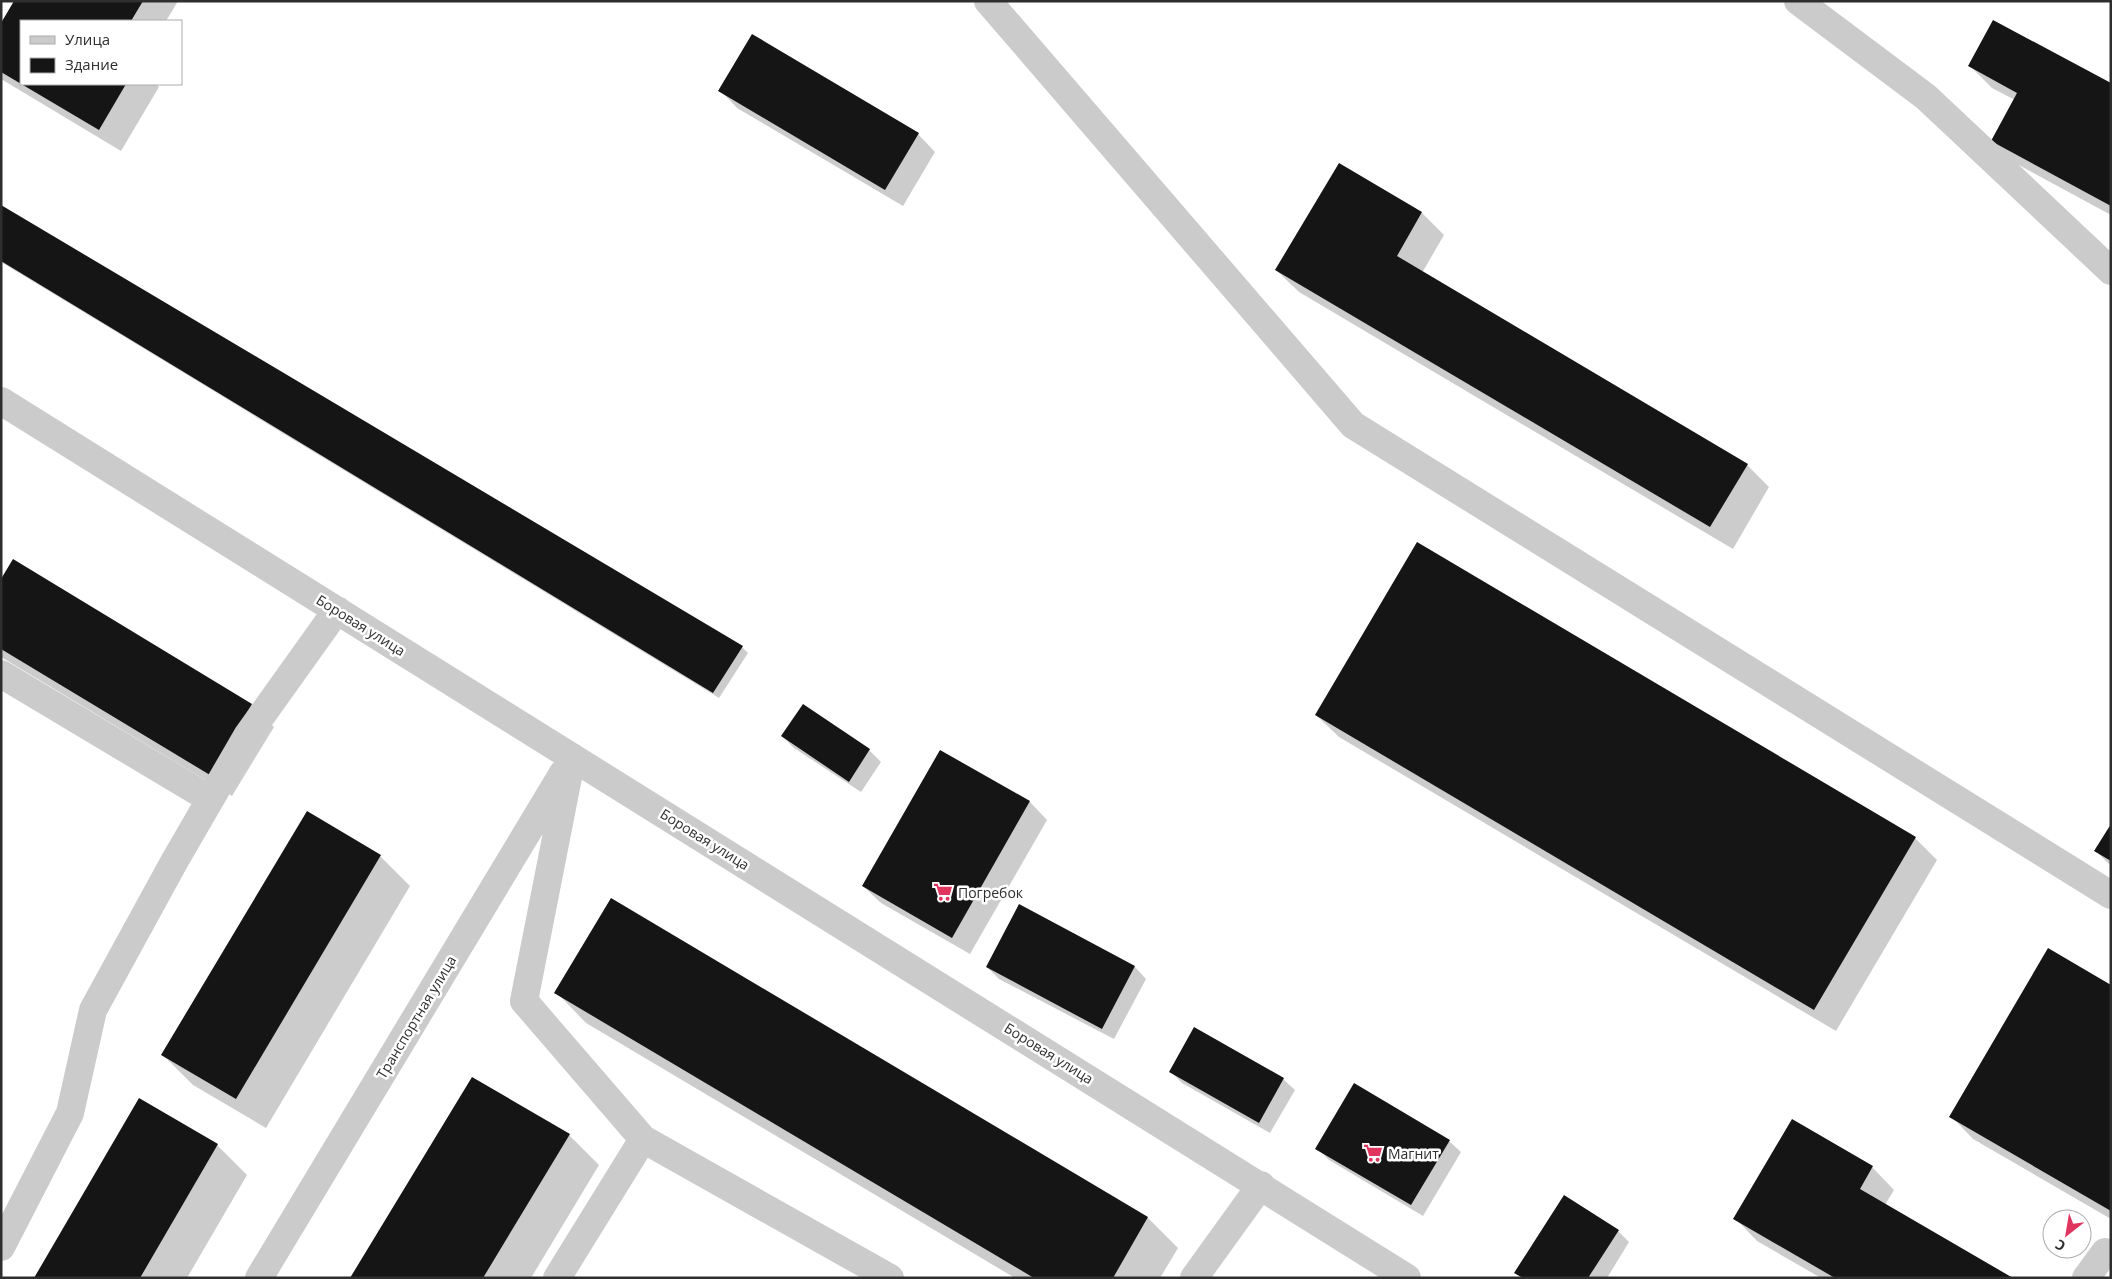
<svg xmlns="http://www.w3.org/2000/svg" width="2112" height="1279" font-family="'Open Sans',sans-serif">
<style>
.shadow{fill:#0003}
.building{fill:#151515}
.lines{fill:none;stroke-linecap:round;stroke-linejoin:round}
.minor{stroke:#cbcbcb;stroke-width:28}
.labels{text-anchor:middle;dominant-baseline:central;stroke-width:5;stroke-linejoin:round;paint-order:stroke}
.street-label{font-size:14px;fill:#2e2e2e;stroke:#fff}
.poi-label{font-size:14px;fill:#2e2e2e;stroke:#fff;text-anchor:start}
</style>
<rect width="100%" height="100%" fill="#fff"/>
<path class="shadow" d="M11,1H178L166,21H21V84H156L159,87L121,151L1,79V25L14,3Z
M1970,66L2111,85V215L2015,163L1993,141L2015,100L1992,88Z
M720,90L918,134L935,152L903,206L737,108Z
M1339,164L1422,213L1444,235L1422,273L1747,465L1769,487L1733,549L1299,292L1276,270Z
M1,206L742,647L748,653L719,698L1,262Z
M14,561L252,705L274,727L232,796L1,657V581Z
M803,706L869,750L881,762L861,792L794,748L782,736Z
M1316,715L1915,838L1937,860L1836,1031L1339,737Z
M940,751L1030,802L1047,820L970,954L881,903L863,886Z
M2111,827V866L2096,851Z
M380,856L410,886L266,1128L193,1085L163,1055Z
M611,899L1148,1218L1178,1248L1160,1278H1015L586,1023L556,992Z
M1019,906L1135,967L1146,979L1114,1039L999,979L987,967Z
M2111,987V1219L1973,1139L1951,1116Z
M1170,1071L1283,1079L1295,1090L1270,1133L1182,1083Z
M569,1135L599,1165L531,1278H352Z
M1449,1141L1461,1152L1423,1216L1329,1160L1317,1148Z
M217,1145L247,1175L187,1278H35Z
M1872,1167L1894,1190L1885,1205L2011,1278H1821L1757,1241L1735,1218Z
M1618,1231L1629,1242L1607,1278H1521L1516,1272Z"/>
<path class="building" d="M14,1H143L131,21H21V84H126L99,130L1,72V23Z
M1993,20L2111,83V206L1991,141L2017,93L1968,66Z
M752,34L919,133L885,190L718,91Z
M1339,163L1422,212L1397,256L1748,464L1710,527L1275,270Z
M1,205L743,646L713,693L1,261Z
M1417,542L1916,837L1814,1010L1315,715Z
M13,559L252,704L210,775L1,649V579Z
M803,704L870,749L849,782L781,736Z
M940,750L1030,801L952,938L862,886Z
M307,811L381,855L236,1099L161,1055Z
M2111,824V861L2094,851Z
M611,898L1148,1217L1113,1278H1034L554,993Z
M1019,904L1135,966L1102,1029L986,967Z
M2048,948L2111,985V1211L1949,1117Z
M1194,1027L1284,1078L1259,1123L1169,1072Z
M472,1077L570,1134L483,1278H350Z
M1354,1083L1450,1140L1411,1205L1315,1149Z
M139,1098L218,1144L140,1278H34Z
M1792,1119L1873,1166L1860,1189L2013,1278H1835L1733,1219Z
M1564,1195L1619,1230L1588,1278H1523L1514,1273Z"/>
<g class="lines">
<path class="minor" d="M988,1L1353,425L2111,895
M1798,1L1926,97L2111,271
M1,401L1407,1278
M1,674L210,799
M572,757L524,1001L643,1139L890,1278
M1,1247L70,1113L93,1010L174,862L247,736L337,610
M259,1278L563,773
M557,1278L643,1139
M1194,1278L1261,1185
M2086,1278L2105,1252L2111,1255"/>
</g>
<defs>
<g id="supermarket-bare" transform="scale(1.5)"><path d="M-6-5.5h2.5l.6 2H6L4.5 2H-2.5L-4.4-4H-6ZM-1.5 3.2a1.3 1.3 0 1 0 .1 0ZM3 3.2a1.3 1.3 0 1 0 .1 0Z" fill="#e0355e" stroke="#fff" stroke-width="2.5" paint-order="stroke"/></g>
</defs>
<g fill-rule="evenodd">
<use href="#supermarket-bare" x="943" y="892"/>
<use href="#supermarket-bare" x="1373" y="1153"/>
</g>
<g class="labels">
<g class="street-label">
<text transform="translate(361 625) rotate(32)">Боровая улица</text>
<text transform="translate(705 839) rotate(32)">Боровая улица</text>
<text transform="translate(416 1017) rotate(-59)">Транспортная улица</text>
<text transform="translate(1049 1053) rotate(32)">Боровая улица</text>
</g>
<g class="poi-label">
<text x="958" y="892">Погребок</text>
<text x="1388" y="1153">Магнит</text>
</g>
</g>
<rect width="2112" height="1279" fill="none" stroke="#2e2e2e" stroke-width="5"/>
<rect x="20" y="20" width="162" height="65" fill="#ffffff" stroke="#ababab"/>
<rect x="30" y="36" width="25" height="8" fill="#cbcbcb" stroke="#ababab"/>
<text x="65" y="45" font-size="15" fill="#2e2e2e">Улица</text>
<rect x="30" y="58" width="25" height="15" fill="#151515" stroke="#ababab"/>
<text x="65" y="70" font-size="15" fill="#2e2e2e">Здание</text>
<g transform="translate(2067 1234) rotate(211)"><circle r="24" fill="#ffffff" stroke="#ababab"/>
<path d="M0-4L9 19L0 12L-9 19Z" fill="#e0355e"/>
<text y="-8" font-size="14" font-weight="bold" text-anchor="middle" fill="#2e2e2e">С</text>
</g>
</svg>
